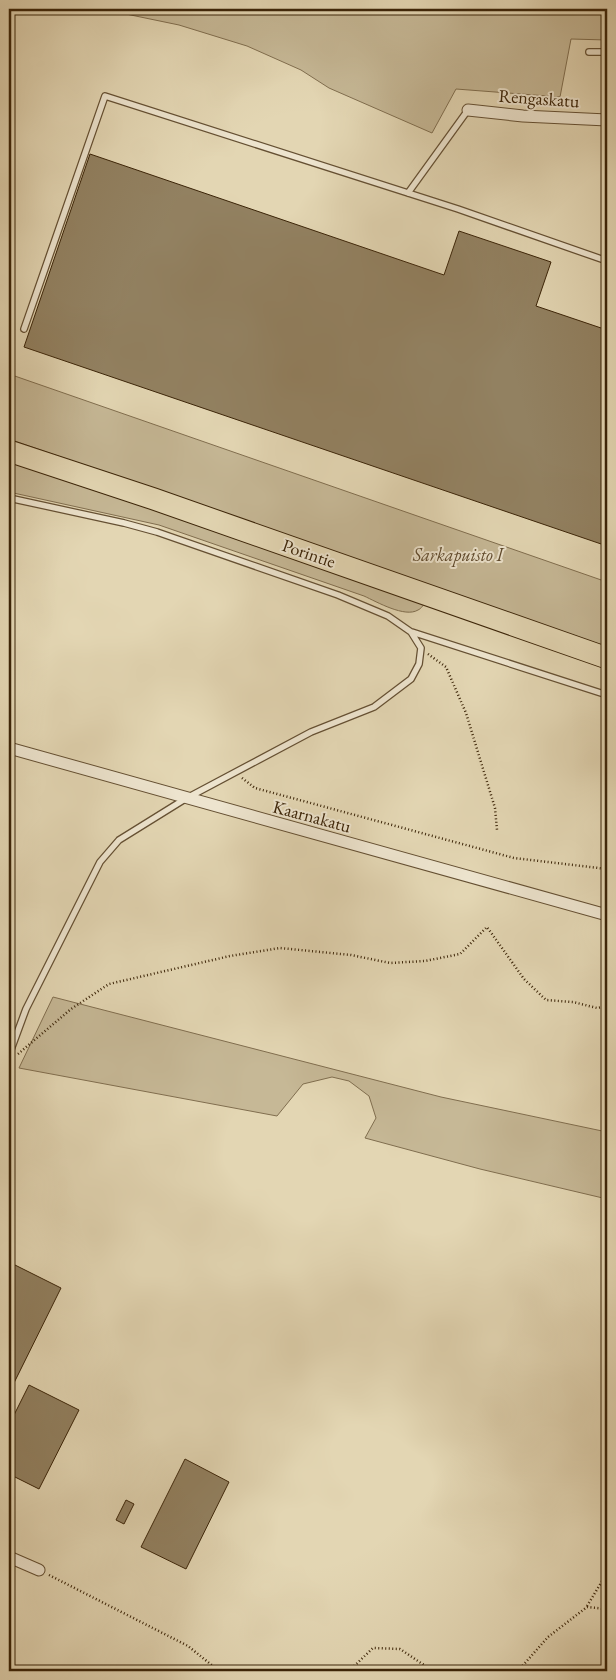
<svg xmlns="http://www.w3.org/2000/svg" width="616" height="1680" font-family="'EB Garamond',serif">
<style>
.green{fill:#c6b896;stroke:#806e4f}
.building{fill:#928161;stroke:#3b2408}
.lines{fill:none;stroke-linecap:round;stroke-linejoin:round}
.lane-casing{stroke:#655033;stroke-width:8}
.street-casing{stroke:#655033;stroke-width:13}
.highway-casing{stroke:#3b2408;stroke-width:23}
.path{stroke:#3b2408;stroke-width:2.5;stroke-dasharray:1 2.5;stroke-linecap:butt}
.lane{stroke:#ede4ce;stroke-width:5.5}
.street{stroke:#ede4ce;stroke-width:11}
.highway{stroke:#e3d6b3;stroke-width:21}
.labels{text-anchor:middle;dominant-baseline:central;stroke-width:4;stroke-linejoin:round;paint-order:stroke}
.street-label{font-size:18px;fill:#3b2408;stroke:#ede4ce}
.park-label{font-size:18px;font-style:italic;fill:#5e492c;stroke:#ede4ce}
</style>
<rect width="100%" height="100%" fill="#e3d6b3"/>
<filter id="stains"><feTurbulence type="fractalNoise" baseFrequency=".004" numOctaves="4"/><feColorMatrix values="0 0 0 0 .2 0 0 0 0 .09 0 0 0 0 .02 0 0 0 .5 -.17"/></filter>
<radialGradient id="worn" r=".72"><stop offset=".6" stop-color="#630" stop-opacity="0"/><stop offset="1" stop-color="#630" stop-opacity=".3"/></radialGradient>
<path class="green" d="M82,9H607V40L571,39L560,97L456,89L432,133L329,88L301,70L247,46L179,25L126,14Z
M9,374L607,582V647L9,439Z
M9,460L427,601C424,604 421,609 418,610C405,618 377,602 364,596L159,525L9,492Z
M53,997L441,1097L607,1132V1199L480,1169L365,1138L376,1118L369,1096L349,1081L332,1077L303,1084L277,1116L19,1068Z"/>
<path class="building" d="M90,154L444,275L459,231L551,262L536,306L607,330V546L24,347Z
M9,1262L61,1288L9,1393Z
M29,1385L79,1410L39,1489L9,1474V1425Z
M185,1459L229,1482L186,1569L141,1547Z
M126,1500L134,1504L124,1524L116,1520Z"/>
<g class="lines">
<g class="lane-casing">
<path id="lane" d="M589,52H607
M408,193L468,110
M24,329L105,96L458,209L607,261
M9,498L124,523L157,532L338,595L388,616L411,632L421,648L419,664L411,679L374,707L311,732L185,799L119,840L100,862L26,1009L9,1055
M412,632L607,695"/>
</g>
<g class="street-casing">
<path id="street" d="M468,110L523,116L607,120
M9,748L607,915
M9,1557L39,1570"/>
</g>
<g class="highway-casing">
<path id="highway" d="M9,451L154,499L607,658"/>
</g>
<path class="path" d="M428,654L446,667L466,713L495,808L497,830
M242,778L255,788L514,858L607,869
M18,1054L71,1009L109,984L230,956L280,948L351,955L390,963L425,961L460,954L487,927L524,979L546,1000L573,1002L597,1008L607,1006
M49,1575L188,1646L219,1671
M587,1606L607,1573
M349,1671L373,1648L400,1649L433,1671
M518,1671L548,1637L587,1607L607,1609"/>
<use href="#lane" class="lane"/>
<use href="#street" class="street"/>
<use href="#highway" class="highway"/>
</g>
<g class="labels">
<g class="street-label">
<text transform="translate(539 98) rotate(4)">Rengaskatu</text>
<text transform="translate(309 553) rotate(19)">Porintie</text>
<text transform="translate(312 816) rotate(15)">Kaarnakatu</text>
</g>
<g class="park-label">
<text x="458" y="554">Sarkapuisto I</text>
</g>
</g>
<rect width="616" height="1680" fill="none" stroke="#e3d6b3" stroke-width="30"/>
<rect x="10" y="10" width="596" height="1660" fill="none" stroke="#3b2408" stroke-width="2.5"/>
<rect x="15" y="15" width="586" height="1650" fill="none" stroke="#3b2408"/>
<rect width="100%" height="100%" filter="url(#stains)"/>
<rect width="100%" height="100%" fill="url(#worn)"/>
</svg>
